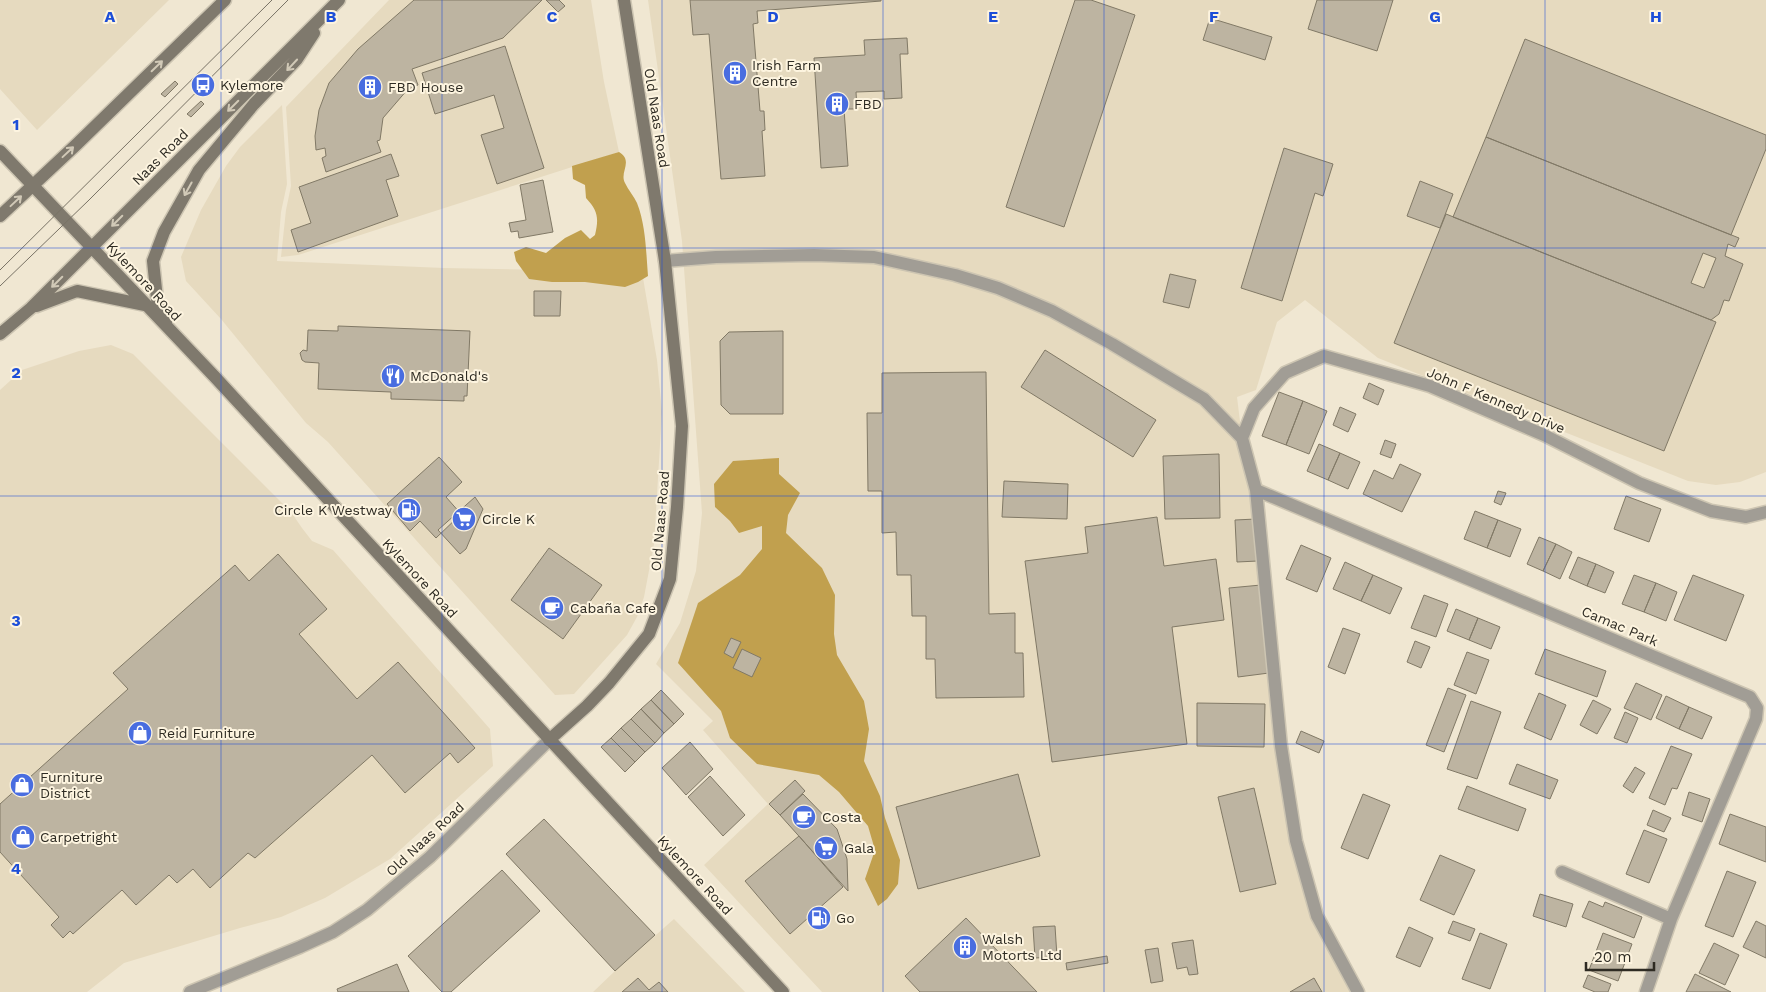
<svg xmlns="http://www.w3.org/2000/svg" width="1766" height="992" font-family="'Work Sans',sans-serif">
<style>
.built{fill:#e6dabf}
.forest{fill:#c1a04e}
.building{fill:#bdb4a1;stroke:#817966;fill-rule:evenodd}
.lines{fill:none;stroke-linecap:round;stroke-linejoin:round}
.street-casing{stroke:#cdc5b2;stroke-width:15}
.secondary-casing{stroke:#cdc5b2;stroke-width:15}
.street{stroke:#a19d95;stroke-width:12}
.secondary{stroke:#7f796d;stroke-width:12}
.tram{stroke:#787265;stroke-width:1}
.oneway{stroke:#d1c9b7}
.grid{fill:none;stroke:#1d4ed8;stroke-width:1;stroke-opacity:0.55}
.labels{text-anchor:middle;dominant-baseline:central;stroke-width:4;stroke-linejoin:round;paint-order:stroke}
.poi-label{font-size:14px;fill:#2e2b23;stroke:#fdf4df;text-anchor:start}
.street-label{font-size:14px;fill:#2e2b23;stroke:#fdf4df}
.grid-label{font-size:16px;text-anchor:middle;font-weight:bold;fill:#1d4ed8;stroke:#fdf4df;stroke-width:4;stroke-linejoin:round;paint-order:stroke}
</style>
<rect width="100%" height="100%" fill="#f0e7d2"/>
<path class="built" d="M0,0H169L37,130L0,89Z
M389,0H591L604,82L619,152L298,255L281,257L286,210L291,186L286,107Z
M648,0H1766V472L1740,482L1716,485L1688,481L1378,358L1305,300L1277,322L1256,390L1237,397L1242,438L1256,490L1281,746L1317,916L1359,992H822L704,865L768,804L703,730L713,721L656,664L680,623L696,571L702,513L682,241Z
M282,105L287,184L281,212L277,261L444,268L642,272L657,360L662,412L654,544L644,597L637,617L627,635L574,694L555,695L328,442L306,423L221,319L186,281L181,257L201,210L226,166L240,147Z
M111,345L133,354L291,512L302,528L312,541L333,550L490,729L493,766L390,859L325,898L281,917L240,928L124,963L87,992H0V390L22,370L79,351Z
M674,919L745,992H593L615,971Z"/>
<path class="forest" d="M619,152C634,161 619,172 625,183C628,190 634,196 637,203C646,226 646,252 648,276L638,282L625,287L585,282H552L529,279L516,261L514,252L526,247L546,253L565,238L581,230L590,239L595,235C599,218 598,211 586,198L585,185L573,179L572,166Z
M779,458V474L800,493L788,515L786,533L822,568L835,595L834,634L837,655L864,701L869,729L864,761L880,796L885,818L900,860L898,884L887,899L878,906L865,879L875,850L868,826L839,792L819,775L757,764L730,738L721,711L678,663L698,603L740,575L762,549V526L739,533L730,521L715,507L714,484L733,461Z"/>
<path class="building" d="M414,0H542L503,38L412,69L418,85L408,89L383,118L380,140L377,141L381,152L326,172L322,158L326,156L325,148L316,150L315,136L319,110L329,83L358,49Z
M546,0H559L565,6L558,12Z
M690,0H881V1L757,11L758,23L753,24L760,111H764L765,130L762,131L765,176L721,179L709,34L693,35Z
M1075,0H1091L1135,15L1064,227L1006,207Z
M1317,0H1393L1377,51L1308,29Z
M1210,18L1272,37L1265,60L1203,40Z
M907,38L908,54H900L902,98L884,99V91L856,92L857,109H844L848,166L821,168L814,58L865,55L864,40Z
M1525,39L1766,135V149L1731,235L1486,137Z
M505,46L544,168L497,184L481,135L504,128L494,95L435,114L422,73Z
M175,81L178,84L165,97L161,94Z
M201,101L204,104L191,117L187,114Z
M1486,137L1739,238L1735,247L1728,244L1725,256L1743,264L1729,301L1724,300L1719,314L1711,320L1453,217ZM1703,253L1716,258L1704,288L1691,283Z
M1284,148L1333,164L1323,196L1315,193L1282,301L1241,288Z
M391,154L399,176L386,180L398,216L298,252L291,230L311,223L299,187Z
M543,180L553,232L519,238L518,231L511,232L509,223L526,220L520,185Z
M1420,181L1453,194L1440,228L1407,216Z
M1446,214L1716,322L1664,451L1394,343Z
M1170,274L1196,280L1189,308L1163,302Z
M534,291H561L560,316H534Z
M338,326L470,331L467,396H464V401L391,399V392L318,389L319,363L305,362L302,360L300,353L303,350L307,351L308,330L338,331Z
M783,331V414H730L721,405L720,341L729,332Z
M1045,350L1156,420L1133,457L1021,387Z
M986,372L989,614L1015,613V653H1023L1024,697L936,698L935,659H926V616H912L911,575H897L896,532L882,533V491H868L867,413H882V373Z
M1369,383L1384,390L1378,405L1363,398Z
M1279,392L1303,401L1286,445L1262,436Z
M1303,401L1327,411L1309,454L1286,445Z
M1340,407L1356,414L1348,432L1333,425Z
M1385,440L1396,444L1391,458L1380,454Z
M1319,444L1340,453L1328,480L1307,471Z
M1340,453L1360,462L1348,489L1328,480Z
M1219,454L1220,518L1165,519L1163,456Z
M439,457L462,482L446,497L461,514L436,538L420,521L410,531L387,504Z
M1400,464L1421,474L1402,512L1363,494L1374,470L1393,479Z
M1004,481L1068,484L1067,519L1002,517Z
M1498,491L1506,493L1501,505L1494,502Z
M1626,496L1661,509L1649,542L1614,529Z
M475,497L483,509L466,549L460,554L438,530Z
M1475,511L1498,520L1487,548L1464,539Z
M1157,517L1164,566L1216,559L1224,620L1172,627L1187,744L1052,762L1025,561L1088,553L1085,527Z
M1256,519L1258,561L1237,562L1235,520Z
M1498,520L1521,529L1510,557L1487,548Z
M1539,537L1556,544L1543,571L1527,564Z
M1556,544L1572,552L1560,579L1543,571Z
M1301,545L1331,558L1317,592L1286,579Z
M549,548L602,585L563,639L511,600Z
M278,554L327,609L299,634L357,699L398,662L475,748L458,763L450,753L405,793L372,755L255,858L248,853L210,888L193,869L177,883L169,875L136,905L122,890L73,934L70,931L63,938L51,925L59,917L0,852V804L128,689L113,673L235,565L249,581Z
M1578,557L1596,564L1587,586L1569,578Z
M1345,562L1373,575L1361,601L1333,589Z
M1596,564L1614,572L1605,593L1587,586Z
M1373,575L1402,588L1390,614L1361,601Z
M1634,575L1656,583L1644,612L1622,604Z
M1693,575L1744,595L1726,641L1674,620Z
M1656,583L1677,592L1666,621L1644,612Z
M1261,585L1269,673L1238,677L1229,588Z
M1424,595L1448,604L1436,637L1411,628Z
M1456,609L1478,618L1469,640L1447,631Z
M1478,618L1500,627L1491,649L1469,640Z
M1343,628L1360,634L1345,674L1328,667Z
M731,638L741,642L733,658L724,653Z
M1415,641L1430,647L1421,668L1407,662Z
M742,649L761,658L752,677L733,668Z
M1545,649L1606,671L1597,697L1535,674Z
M1467,652L1489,660L1476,694L1454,685Z
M1636,683L1662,695L1651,720L1624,708Z
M1448,688L1466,695L1444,752L1426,745Z
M661,690L684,714L674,724L651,700Z
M1539,693L1566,705L1551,740L1524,728Z
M1666,696L1689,707L1679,729L1656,718Z
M651,700L674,724L664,733L641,709Z
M1593,700L1611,709L1597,734L1580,725Z
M1471,701L1501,712L1477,779L1447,769Z
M1197,703L1265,704L1264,747L1197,746Z
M1689,707L1712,717L1702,739L1679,729Z
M641,709L664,733L655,743L631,719Z
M1625,712L1638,718L1627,743L1614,738Z
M631,719L655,743L645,752L621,728Z
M621,728L645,752L635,762L611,738Z
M1301,731L1324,741L1319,753L1296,743Z
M611,738L635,762L625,772L601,747Z
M690,742L713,769L686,795L662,768Z
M1671,746L1692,754L1677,789L1672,788L1665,805L1649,798Z
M1517,764L1558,780L1550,799L1509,784Z
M1635,767L1645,773L1633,793L1623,786Z
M1018,774L1040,856L918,889L896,807Z
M710,776L745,815L723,836L688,797Z
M795,780L805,791L780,815L769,804Z
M1467,786L1526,809L1518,831L1458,809Z
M1254,788L1276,884L1240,892L1218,797Z
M1689,792L1710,799L1702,822L1682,815Z
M803,794L837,829L847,859L848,891L780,815Z
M1363,794L1390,805L1368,859L1341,848Z
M1653,810L1671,818L1664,832L1647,825Z
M1730,814L1766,827V862L1719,844Z
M544,819L655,935L615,971L506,854Z
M1644,830L1667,839L1649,883L1626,874Z
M799,836L843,887L790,934L745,881Z
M1440,855L1475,870L1454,915L1420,900Z
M502,870L540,911L451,992H442L408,956Z
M1727,871L1756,882L1733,937L1705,926Z
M1540,894L1573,904L1566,927L1533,916Z
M1589,901L1603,907L1605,902L1642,917L1634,938L1582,917Z
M966,918L1037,992H920L905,976Z
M1453,921L1475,929L1470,941L1448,933Z
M1756,921L1766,926V958L1743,947Z
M1055,926L1057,957L1035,958L1033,927Z
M1409,927L1433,938L1420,967L1396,957Z
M1480,933L1507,944L1490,989L1462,979Z
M1603,933L1632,944L1618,981L1589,970Z
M1193,940L1198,974L1189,975L1187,967L1177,969L1172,943Z
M1714,943L1739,955L1725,985L1699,973Z
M1158,948L1163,981L1151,983L1145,950Z
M1107,956L1108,963L1067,970L1066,963Z
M397,964L409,992H338L337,989Z
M1695,974L1731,992H1686Z
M1588,975L1611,984L1608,992H1595L1583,987Z
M638,978L649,990L659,982L668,992H622Z
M1314,978L1322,992H1290Z"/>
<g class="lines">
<g class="street-casing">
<path id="street" d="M665,261L716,257L814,255L874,257L955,275L998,288L1052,311L1112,344L1204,399L1242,438L1256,490L1281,746L1296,841L1317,916L1358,992
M1242,438L1254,408L1285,373L1324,356L1430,386L1544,435L1639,483L1711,511L1746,517L1766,512
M1256,490L1750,697L1757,708L1756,719L1671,919L1646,992
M1562,872L1671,919
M190,992L300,947L333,932L367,910L430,857L549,740"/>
</g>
<g class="secondary-casing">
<path id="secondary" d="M0,151L214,376L783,992
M0,216L77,144L225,0
M37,306L77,291L145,305
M166,323L157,299L153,261L164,232L199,170L254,104L297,59L314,33
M0,334L31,308L339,0
M549,740L587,706L609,683L649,634L670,579L677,507L682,426L665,261L624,0"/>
</g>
<use href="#street" class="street"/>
<use href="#secondary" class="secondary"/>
<path class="tram" d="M0,270L272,0
M0,286L89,200L288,0"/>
</g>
<defs><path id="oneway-shaft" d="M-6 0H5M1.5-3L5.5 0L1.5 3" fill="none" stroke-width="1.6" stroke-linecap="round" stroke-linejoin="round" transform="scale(1.25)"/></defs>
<g class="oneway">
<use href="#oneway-shaft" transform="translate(292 65) rotate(133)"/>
<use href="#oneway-shaft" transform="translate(157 66) rotate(-44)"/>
<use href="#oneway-shaft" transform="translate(233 106) rotate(135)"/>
<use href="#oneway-shaft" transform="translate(68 152) rotate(-43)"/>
<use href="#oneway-shaft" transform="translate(188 189) rotate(119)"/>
<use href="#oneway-shaft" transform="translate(16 201) rotate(-43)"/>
<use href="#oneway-shaft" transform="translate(117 221) rotate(135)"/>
<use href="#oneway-shaft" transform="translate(57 282) rotate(135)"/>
</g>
<path class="grid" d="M221,0V992M442,0V992M662,0V992M883,0V992M1104,0V992M1324,0V992M1545,0V992M0,248H1766M0,496H1766M0,744H1766"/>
<defs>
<g id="building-disc" transform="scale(1.25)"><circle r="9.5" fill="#496de0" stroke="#fdf4df"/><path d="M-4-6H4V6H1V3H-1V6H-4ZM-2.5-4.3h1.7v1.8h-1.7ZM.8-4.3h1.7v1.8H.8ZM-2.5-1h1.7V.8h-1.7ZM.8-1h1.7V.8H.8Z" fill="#fff"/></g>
<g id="bus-disc" transform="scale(1.25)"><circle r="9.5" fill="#496de0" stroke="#fdf4df"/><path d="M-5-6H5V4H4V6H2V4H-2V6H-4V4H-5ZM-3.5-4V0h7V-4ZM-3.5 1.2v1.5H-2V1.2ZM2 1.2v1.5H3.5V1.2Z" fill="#fff"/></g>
<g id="restaurant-disc" transform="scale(1.25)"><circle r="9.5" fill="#496de0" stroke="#fdf4df"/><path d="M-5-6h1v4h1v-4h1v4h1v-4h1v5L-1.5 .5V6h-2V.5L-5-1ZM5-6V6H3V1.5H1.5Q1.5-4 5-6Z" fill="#fff"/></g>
<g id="fuel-disc" transform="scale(1.25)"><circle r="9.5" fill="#496de0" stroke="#fdf4df"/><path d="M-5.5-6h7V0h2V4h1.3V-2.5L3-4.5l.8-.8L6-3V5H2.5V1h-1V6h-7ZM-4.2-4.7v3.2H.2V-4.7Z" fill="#fff"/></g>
<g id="supermarket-disc" transform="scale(1.25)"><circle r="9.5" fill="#496de0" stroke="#fdf4df"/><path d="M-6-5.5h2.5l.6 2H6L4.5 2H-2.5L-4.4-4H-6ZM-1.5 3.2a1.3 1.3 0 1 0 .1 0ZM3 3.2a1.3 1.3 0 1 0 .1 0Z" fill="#fff"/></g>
<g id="cafe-disc" transform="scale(1.25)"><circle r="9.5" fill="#496de0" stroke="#fdf4df"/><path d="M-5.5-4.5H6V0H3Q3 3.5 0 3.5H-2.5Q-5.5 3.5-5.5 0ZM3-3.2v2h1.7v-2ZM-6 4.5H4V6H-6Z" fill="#fff"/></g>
<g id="shop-disc" transform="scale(1.25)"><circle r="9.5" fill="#496de0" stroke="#fdf4df"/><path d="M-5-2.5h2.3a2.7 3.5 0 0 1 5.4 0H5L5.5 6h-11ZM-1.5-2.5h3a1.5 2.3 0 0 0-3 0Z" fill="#fff"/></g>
</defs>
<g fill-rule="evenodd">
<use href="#building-disc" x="735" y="73"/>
<use href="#bus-disc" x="203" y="85"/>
<use href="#building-disc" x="370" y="87"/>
<use href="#building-disc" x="837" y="104"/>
<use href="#restaurant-disc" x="393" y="376"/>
<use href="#fuel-disc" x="409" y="510"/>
<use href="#supermarket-disc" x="464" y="519"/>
<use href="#cafe-disc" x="552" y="608"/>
<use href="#shop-disc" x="140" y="733"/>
<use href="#shop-disc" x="22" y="785"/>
<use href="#cafe-disc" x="804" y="817"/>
<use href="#shop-disc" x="23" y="837"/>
<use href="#supermarket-disc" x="826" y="848"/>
<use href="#fuel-disc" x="819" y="918"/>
<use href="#building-disc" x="965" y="947"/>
</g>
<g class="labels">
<g class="poi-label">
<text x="752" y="65">Irish Farm<tspan x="752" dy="16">Centre</tspan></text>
<text x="220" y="85">Kylemore</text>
<text x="388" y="87">FBD House</text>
<text x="854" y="104">FBD</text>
<text x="410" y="376">McDonald's</text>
<text x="392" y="510" text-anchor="end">Circle K Westway</text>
<text x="482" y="519">Circle K</text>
<text x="570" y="608">Cabaña Cafe</text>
<text x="158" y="733">Reid Furniture</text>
<text x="40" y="777">Furniture<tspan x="40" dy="16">District</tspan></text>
<text x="822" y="817">Costa</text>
<text x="40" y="837">Carpetright</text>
<text x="844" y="848">Gala</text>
<text x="836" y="918">Go</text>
<text x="982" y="939">Walsh<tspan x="982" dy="16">Motorts Ltd</tspan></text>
</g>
<g class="street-label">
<text transform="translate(657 118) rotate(81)">Old Naas Road</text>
<text transform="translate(160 157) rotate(-45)">Naas Road</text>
<text transform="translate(144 281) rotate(47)">Kylemore Road</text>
<text transform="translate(1496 400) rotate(23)">John F Kennedy Drive</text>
<text transform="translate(660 521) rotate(-85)">Old Naas Road</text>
<text transform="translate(420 578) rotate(47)">Kylemore Road</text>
<text transform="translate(1620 626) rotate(23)">Camac Park</text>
<text transform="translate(425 839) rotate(-43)">Old Naas Road</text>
<text transform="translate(695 875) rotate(47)">Kylemore Road</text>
</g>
</g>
<g class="grid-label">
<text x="110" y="22">A</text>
<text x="331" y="22">B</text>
<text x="552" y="22">C</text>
<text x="773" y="22">D</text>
<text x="993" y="22">E</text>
<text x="1214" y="22">F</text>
<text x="1435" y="22">G</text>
<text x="1656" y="22">H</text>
<text x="16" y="130">1</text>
<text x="16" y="378">2</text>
<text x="16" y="626">3</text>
<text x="16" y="874">4</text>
</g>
<path d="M1586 962v8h68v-8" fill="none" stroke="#2e2b23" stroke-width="2.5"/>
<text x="1594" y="962" font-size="15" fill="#2e2b23" stroke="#fdf4df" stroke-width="4" paint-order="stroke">20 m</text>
</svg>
